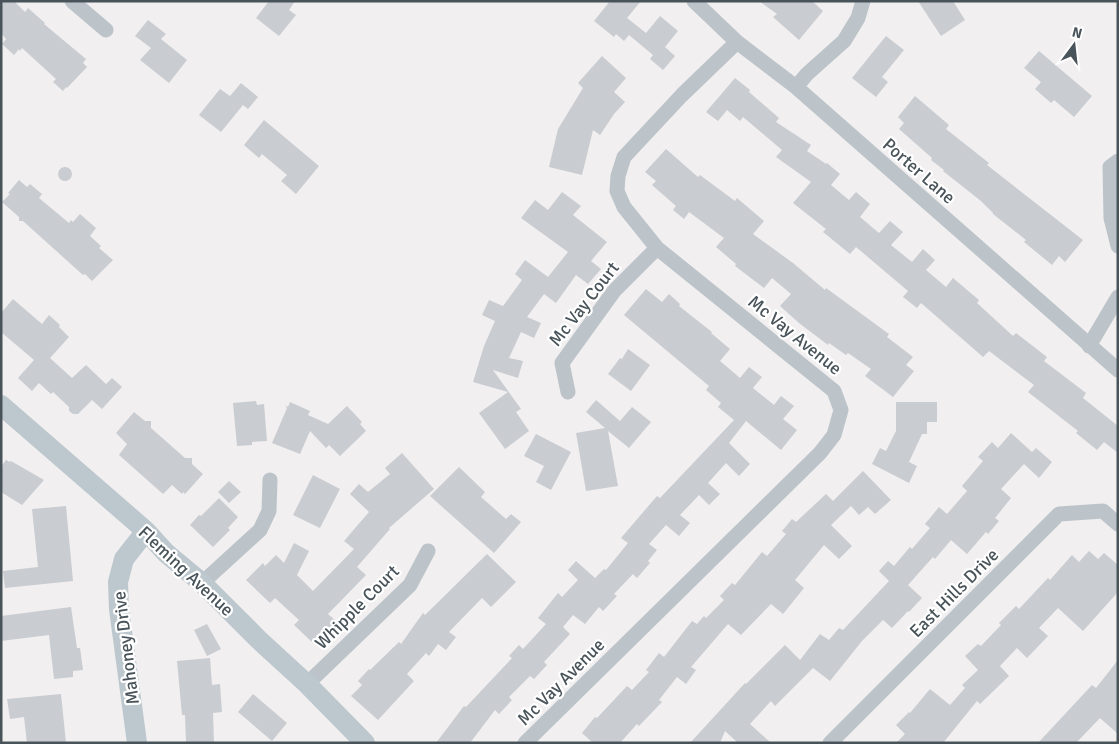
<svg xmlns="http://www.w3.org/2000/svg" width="1119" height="744" font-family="Signika,sans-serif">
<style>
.building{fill:#c9ccd1}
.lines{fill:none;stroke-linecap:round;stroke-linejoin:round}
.street{stroke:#bcc4ca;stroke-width:15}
.secondary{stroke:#bcc7ce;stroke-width:20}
.labels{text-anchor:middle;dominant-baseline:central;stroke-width:4.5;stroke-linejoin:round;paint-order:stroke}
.street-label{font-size:18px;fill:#49545a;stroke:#fff}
</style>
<rect width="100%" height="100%" fill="#f1efef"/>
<path class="building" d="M1,1H14L25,12L28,8L45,23L44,24L86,59L83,63L87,67L67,88L66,87L63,91L53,82L56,79L22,48L20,51L19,49L14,55L2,44L6,39L1,33Z
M269,1H295L289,10L296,15L279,36L256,18Z
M610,1H641L627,18L646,33L660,16L678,31L665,47L675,56L663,70L650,59L653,55L629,35L624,41L616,34L614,37L594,21Z
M759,1H812L823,11L799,40L773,17L777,14Z
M918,1H953L965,20L941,36Z
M148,20L166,34L161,39L187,60L169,83L140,60L151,48L135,36Z
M886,36L904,50L882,77L888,82L876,97L852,78Z
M1039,51L1092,96L1074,117L1054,100L1051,103L1035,89L1041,82L1024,68Z
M602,56L626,78L614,92L625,102L614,114L600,135L593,130L582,175L549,167L558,129L583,88L578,83Z
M735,78L750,90L749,92L779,118L776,122L811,145L807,151L826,164L827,163L840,174L831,185L849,200L856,192L870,204L860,217L879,233L890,221L903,232L891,245L912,262L923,249L935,260L926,270L946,287L953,278L979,300L977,303L1013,336L1016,333L1047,357L1044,361L1086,393L1083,398L1118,426V453L1104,442L1097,450L1076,433L1078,431L1028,392L1034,385L989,351L983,357L921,303L917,308L903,297L908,291L856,247L850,254L823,232L826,229L793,203L811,182L776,157L782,150L743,117L740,121L727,110L718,121L706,112Z
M241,83L258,97L248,109L243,105L221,132L199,115L220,89L230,96Z
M915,96L949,125L946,129L989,163L987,165L1083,240L1065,262L1059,256L1052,265L1024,242L1026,240L993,214V213L981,201L943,171L944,170L931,160L932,158L899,129L904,123L898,117Z
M264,120L319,166L296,194L281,181L287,175L262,154L259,158L244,145Z
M666,149L698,177L700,175L735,201L737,198L764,221L753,234L793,263L825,290L826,288L889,334L887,337L913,357L906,365L914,371L893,397L865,376L871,369L848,353L846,355L829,343L828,345L799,323L780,306L791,294L772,278L764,288L735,266L736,264L716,247L724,238L689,212L684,219L673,210L676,206L652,185L656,181L645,172Z
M58 174a7 7 0 1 1 14 0a7 7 0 1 1-14 0Z
M19,180L27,187L30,184L42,194L39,198L69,223L71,220L73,222L80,214L96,228L90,236L101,246L99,248L113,260L92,281L85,274L83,275L23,221H19V217L2,202L10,194L8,193Z
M562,192L581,206L573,215L607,242L591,261L601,269L588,284L576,275L556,303L544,294L527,317L541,323L534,338L521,332L509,358L523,361L518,378L493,370L521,409L516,412L529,431L505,449L479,413L508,392L473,382L484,346L495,321L482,315L489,300L503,306L522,280L515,274L525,260L548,277L568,252L521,218L535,200L548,210Z
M646,289L662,302L669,294L680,304L679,306L712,332L711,333L730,349L720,361L740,378L749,367L762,377L753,388L774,405L781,396L794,406L783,419L797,430L781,450L746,421L729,443L750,464L739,476L726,463L708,483L720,494L709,505L699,495L680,515L690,523L679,536L666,525L649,544L657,550L648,561L650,563L637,578L633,574L614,594L617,596L603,611L599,607L585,624L573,615L563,627L570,634L544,662L547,665L534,679L530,676L509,697L512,700L499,714L495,710L470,743H436L464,706L466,707L512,658L509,656L519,645L523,649L546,624L538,618L558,593L562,597L578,580L568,570L576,561L595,578L604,569L606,570L628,543L621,538L657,496L660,498L734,420L718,407L721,403L706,390L709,386L624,315Z
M13,299L42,324L49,315L60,325L59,327L69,337L50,358L72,378L86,365L106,384L112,378L122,387L102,409L92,400L78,414H73L69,411V407L53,392L51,394L39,383L32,391L18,378L34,360L1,332V313Z
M628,349L650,365L631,391L608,374L620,358L622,359Z
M596,400L620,421L632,407L651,422L629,448L608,431L618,486L586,491L576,433L605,428L586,412Z
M256,401L257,405L264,404L267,441L252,442V445L237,446L233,403Z
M290,402L310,411L308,415L328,424L347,406L362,422L360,424L366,431L340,456L329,445L326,448L310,431L300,454L272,443L287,408L285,405L288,407Z
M896,402H937V422H927V434H922L909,462L917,466L909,483L872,464L880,448L886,451L896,431Z
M134,412L145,421H151V428L185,458H192V464L203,474L185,494L183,492L182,494L172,485L163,494L119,455L127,444L116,433Z
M1011,433L1032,452L1036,448L1052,462L1039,478L1024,464L1001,489L1011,498L995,518L999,521L988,534L986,532L967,554L951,540L935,559L933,557L908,585L922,598L909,612L908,611L892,628L883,620L862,641L830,681L813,668L775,706L771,701L750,724L771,743H738L725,731L720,743H690L745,683L746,684L785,645L800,660L820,634L829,640L839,628L843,630L889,581L879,571L888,561L894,566L910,547L912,549L930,528L925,524L939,507L947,514L967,491L962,486L983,461L978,457L992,442L998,448Z
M536,434L571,452L551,490L536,482L544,466L524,456Z
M402,453L434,489L389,528L390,529L357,567L366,575L328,614L336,621L314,644L294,625L299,620L275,598L270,603L246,580L263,563L265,566L276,555L284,563L294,543L309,551L297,575L313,591L354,549L344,541L369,512L350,494L359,484L368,492L390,474L385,468Z
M6,460L10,462L11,461L44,480L22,505L1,492V467Z
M459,467L485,492L481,497L506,519L511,514L521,522L494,553L430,496Z
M863,471L891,500L875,514L868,507L859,515L851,506L831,525L852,546L839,559L824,545L795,580L804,588L783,614L771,604L741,635L728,624L691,667L696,670L686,684L677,677L659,700L662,702L639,726L637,724L620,743H593L582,733L595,717L597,718L627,686L632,690L649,672L646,670L659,653L664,657L692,621L697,624L704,616L706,618L724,600L720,596L732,583L735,585L762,552L767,556L786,534L782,531L792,519L796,522L826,494L833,501Z
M313,475L340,489L320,528L293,515Z
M229,481L241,492L229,503L218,492Z
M219,498L238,517L228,528L230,530L213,547L190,525L199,515L201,516Z
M66,506L73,581L5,588L3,571L38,567L32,509Z
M1089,551L1098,559L1104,553L1118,565V592L1083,631L1058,608L1039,628L1048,636L1027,658L1017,648L1000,666L1009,676L980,704L977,701L943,743H896L905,734L896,725L909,712L910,713L930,689L950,705L965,688L962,685L978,670L965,656L978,644L981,646L1001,625L999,623L1016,606L1019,609L1048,578L1050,580L1072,555L1079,562Z
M487,554L516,582L491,607L482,598L449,632L456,637L446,650L438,644L429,656L426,653L407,674L414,681L378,720L351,696L362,685L358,681L369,669L370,670L399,642L401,644L423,613L425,615Z
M71,607L77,648H80L83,670L73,671V677L54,679L49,635L1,641V616Z
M207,624L221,649L207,656L194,630Z
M210,658L212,685L220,684L222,712L213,713L214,743H186L185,715H182L177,661Z
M1118,660V734L1100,718L1076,743H1038L1092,685L1096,688Z
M61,694L66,743H27L24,717L10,719L7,699Z
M253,694L287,723L272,741L238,712Z"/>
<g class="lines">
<path class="street" d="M72,1L106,30
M694,1L737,42L796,87L1118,370
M796,87L807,74L844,41L858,18L863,1
M1118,161L1110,167L1111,218L1118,246
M1089,346L1118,297
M568,392L562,363L614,291L657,248
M202,583L260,530L269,511L270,480
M307,684L410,585L428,551
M525,743L820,453L834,435L841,410L834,391L657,248L624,207L617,191L618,176L624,157L682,95L737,42
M830,743L1059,514L1103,511L1118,524"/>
<path class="secondary" d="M1,405L146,531L166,553L202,583L258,639L307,684L365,743
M137,743L119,609L118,582L124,559L146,531"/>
</g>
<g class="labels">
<g class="street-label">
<text transform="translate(919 171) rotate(41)">Porter Lane</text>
<text transform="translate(584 304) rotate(-52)">Mc Vay Court</text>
<text transform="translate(795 335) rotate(39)">Mc Vay Avenue</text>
<text transform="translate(186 571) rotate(43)">Fleming Avenue</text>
<text transform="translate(954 593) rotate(-45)">East Hills Drive</text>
<text transform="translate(357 607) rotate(-45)">Whipple Court</text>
<text transform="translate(126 648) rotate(-97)">Mahoney Drive</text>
<text transform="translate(561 682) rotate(-45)">Mc Vay Avenue</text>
</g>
</g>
<rect width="1119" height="744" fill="none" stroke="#49545a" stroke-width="5"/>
<g transform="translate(1074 45) rotate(15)" stroke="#ffffff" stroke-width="4" paint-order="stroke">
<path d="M0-4L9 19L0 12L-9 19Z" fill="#49545a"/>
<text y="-8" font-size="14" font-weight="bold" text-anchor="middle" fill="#49545a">N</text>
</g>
</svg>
